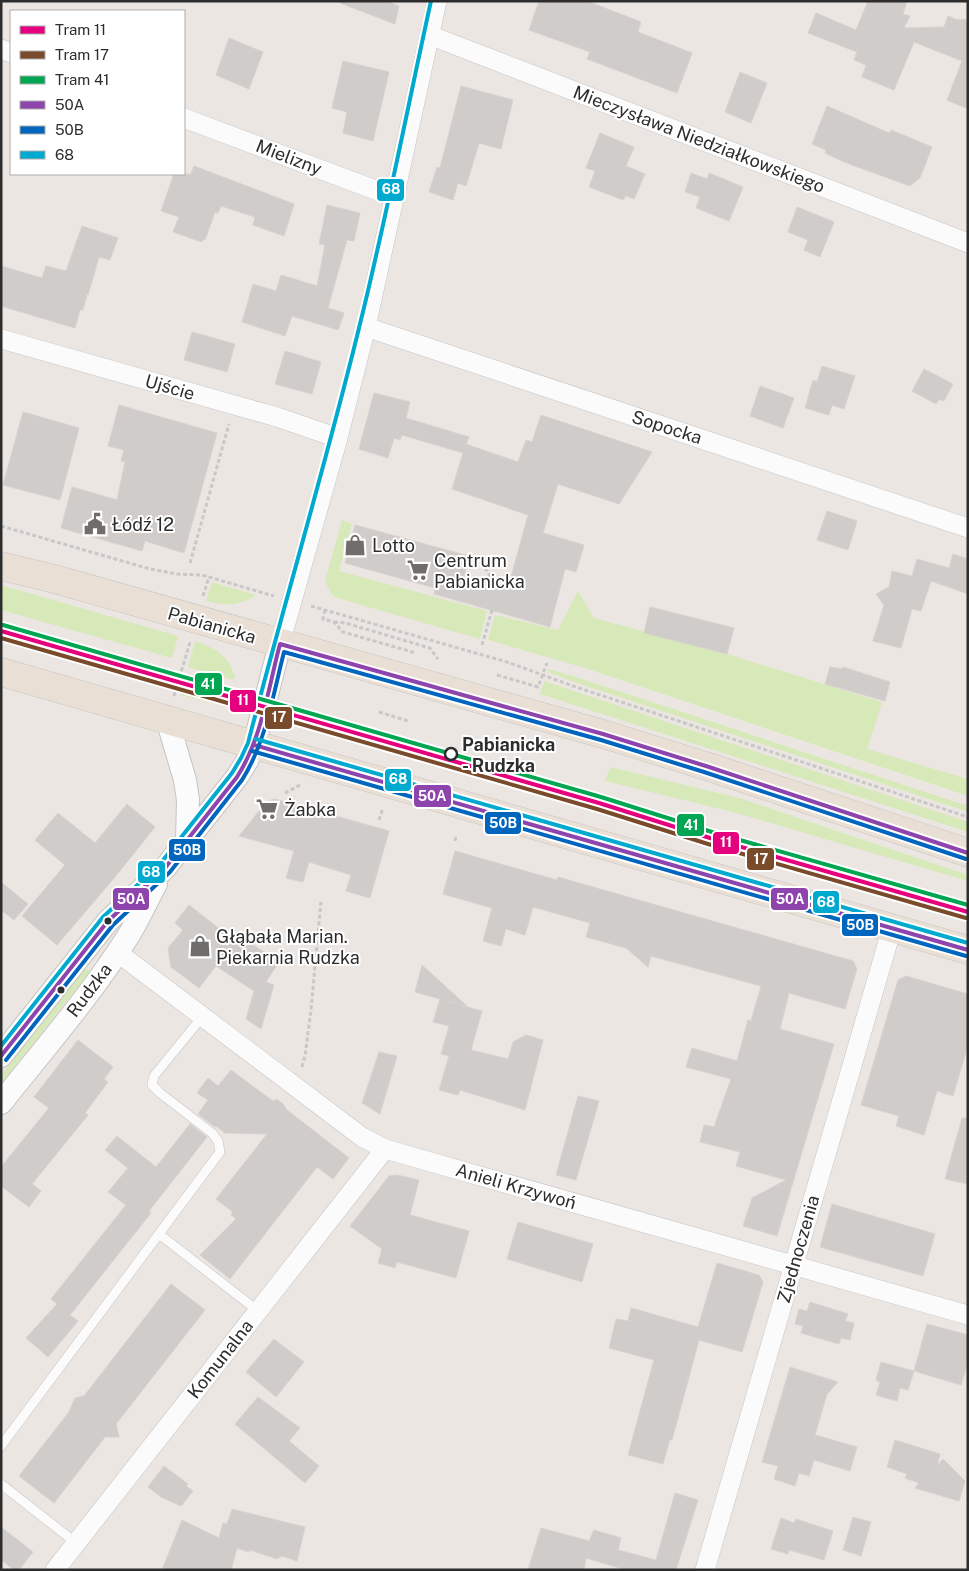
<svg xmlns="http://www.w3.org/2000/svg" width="969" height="1571" font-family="'Public Sans',sans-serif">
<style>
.green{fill:#d7e9b9}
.building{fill:#d0ccca;stroke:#d7d2cf}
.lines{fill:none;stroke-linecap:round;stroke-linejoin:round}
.service-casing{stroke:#c5c4c4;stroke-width:10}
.minor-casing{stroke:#c5c4c4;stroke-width:20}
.tertiary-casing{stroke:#c5c4c4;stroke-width:24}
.primary-casing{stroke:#c6c4c3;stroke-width:29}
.path{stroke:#c8c8c8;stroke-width:3;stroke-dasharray:4 2.5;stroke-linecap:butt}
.service{stroke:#fcfbfb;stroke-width:9}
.minor{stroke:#fcfbfb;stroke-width:19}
.tertiary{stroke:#fcfbfb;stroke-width:22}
.primary{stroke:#e9dfd4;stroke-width:28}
.bus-1-casing{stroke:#fff;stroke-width:8}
.bus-2-casing{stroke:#fff;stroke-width:8}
.bus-3-casing{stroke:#fff;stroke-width:8}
.bus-1{stroke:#8e44ad;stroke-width:4}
.bus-2{stroke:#0065bd;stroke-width:4}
.bus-3{stroke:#00a9ce;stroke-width:4}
.tram-1-casing{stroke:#fff;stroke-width:8}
.tram-2-casing{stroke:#fff;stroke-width:8}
.tram-3-casing{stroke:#fff;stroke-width:8}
.tram-1{stroke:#e5007d;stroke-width:4}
.tram-2{stroke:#7a4b2a;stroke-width:4}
.tram-3{stroke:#00a651;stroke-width:4}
.stop-dot{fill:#fff;stroke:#2d2d2d;stroke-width:2.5}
.bus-dot{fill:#2d2d2d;stroke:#fff;stroke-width:2}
.labels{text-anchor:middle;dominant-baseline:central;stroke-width:4;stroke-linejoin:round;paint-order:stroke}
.street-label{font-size:18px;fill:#2d2d2d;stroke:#fff}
.poi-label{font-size:18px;fill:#2d2d2d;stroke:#fff;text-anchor:start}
.stop-label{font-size:18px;font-weight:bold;fill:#2d2d2d;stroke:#fff;text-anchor:start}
.line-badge{stroke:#fff;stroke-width:2}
.badge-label{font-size:14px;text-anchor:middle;font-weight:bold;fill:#fff}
</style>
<rect width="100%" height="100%" fill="#ece6e3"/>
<path class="green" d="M342,520L352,524L339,571L487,611L480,639L337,598L331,594L325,581Z
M212,582L256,595C240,606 225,606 206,601Z
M1,585L178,636L172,658L1,610Z
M578,591L594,618L727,654L882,702L867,749L968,779V796L585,668L488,640L495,615L558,630Z
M195,641C212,647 230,655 233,674L235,675L234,680L188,667Z
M549,669L576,677L968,806V812L574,682L548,672Z
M544,681L968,822V832L540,694Z
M182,688L223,699L212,703L180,695Z
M610,767L739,798L968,875V881L733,812L605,781Z
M87,969L89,970V973L1,1084V1075L84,970Z"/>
<path class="building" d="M340,1H387L399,6L395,24L340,3Z
M539,1H587L641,22L638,32L692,53L677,93L587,59L590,52L529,30Z
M868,1H907L903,14L910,16L904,28L944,27L948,16L958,20L968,19V109L947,100L962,61L914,42L894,90L862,77L866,65L854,60L857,52L808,33L816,13L856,30Z
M229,38L263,52L249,89L216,75Z
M343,61L389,72L373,141L343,133L347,112L332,108Z
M740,72L767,83L751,123L725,112Z
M461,86L513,100L501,149L479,143L466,186L458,183L453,200L429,192L437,167L440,168Z
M827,106L889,133L891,130L932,147L920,178L910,186L844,162L825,153L826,150L812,144Z
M600,133L634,147L626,166L645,174L634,199L626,196L623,200L589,187L595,171L586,168Z
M194,166L294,204L284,236L253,225L255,217L221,206L218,213L215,212L205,240L203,239L202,242L173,232L179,217L161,211L174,174H191Z
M691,173L707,179L709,173L743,187L729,221L696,208L700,197L685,192Z
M327,205L360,213L354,241L347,240L328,308L344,313L338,330L292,316L285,336L242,322L253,284L276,291L281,275L317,286L325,245L319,244Z
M797,207L834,222L820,257L804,250L808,240L788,232Z
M82,226L118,238L110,260L99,257L88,295L87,294L83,310H80L75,328L1,306V266L42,278L46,266L66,271Z
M192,332L235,344L227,372L184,360Z
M285,351L321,362L312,394L275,384Z
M822,366L855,376L844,409L832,405L829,415L805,408L813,380L817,382Z
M924,369L953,384L944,401L939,399L936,404L912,391Z
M760,386L794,398L783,428L750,416Z
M374,393L410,402L406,418L469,437L466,444L518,462L526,440L532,442L541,415L652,452L619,504L558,484L543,533L584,545L576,572L565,569L550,627L434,594L435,588L345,563L355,525L469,556L464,577L508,588L528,515L452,489L463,453L402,435L400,440L394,438L388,458L359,449Z
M119,405L217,433L184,553L145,541L142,551L61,528L72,487L117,500L125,462L121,461L124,450L108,446Z
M23,412L79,428L60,500L3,485Z
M827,511L857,521L848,550L817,540Z
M953,554L968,559V594L931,581L921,611L912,609L901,648L873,641L884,605L876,594L889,587L892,571L912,576L917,559L949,568Z
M650,607L734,628L727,654L644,633Z
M830,667L842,669L843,667L890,682L885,701L825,684Z
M275,799L389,831L370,898L346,891L351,875L309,862L303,882L286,878L294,851L239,836L267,801Z
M127,804L155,827L115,877L57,945L22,916L65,865L35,840L58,813L95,843Z
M455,851L557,880L558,877L853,961L857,969L845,1009L789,993L780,1029L834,1044L777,1236L743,1226L752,1198L786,1180L736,1166L740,1152L700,1142L704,1125L714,1127L731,1079L686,1067L692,1048L737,1061L748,1020L751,1021L761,986L651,956L648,967L626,948L586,937L590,923L533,907L525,935L506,929L501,946L483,941L492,908L443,894Z
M1,882L28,904L14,920L1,910Z
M189,905L236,942L240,936L279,962L266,982L274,985L261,1029L246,1019L254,991L216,966L199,988L171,967L168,948L183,930L175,923Z
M422,965L468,1007L446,1001L482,1011L471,1050L508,1059L513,1042L526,1035L543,1040L525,1110L460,1090L458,1095L439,1090L449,1056L441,1054L449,1026L433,1022L440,999L415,992Z
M906,976L968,994V1045L953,1096L937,1091L924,1135L896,1126L899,1116L861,1105L898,980Z
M78,1040L113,1067L104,1079L108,1082L85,1113L88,1115L32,1184L41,1191L29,1207L1,1186V1167L49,1108L34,1097Z
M379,1052L397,1056L380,1114L362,1103Z
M231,1070L273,1101L277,1099L283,1104L287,1110L349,1158L333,1179L317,1167L230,1279L200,1255L236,1219L231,1215L233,1212L216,1199L267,1134L225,1133L216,1126L215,1127L198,1114L208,1100L197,1093L208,1078L218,1086Z
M578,1096L599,1101L576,1180L556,1175Z
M962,1118H968V1184L945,1179Z
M190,1124L207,1137L149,1211L151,1213L70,1315L78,1321L48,1357L26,1338L57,1304L51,1299L126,1205L108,1192L128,1168L105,1150L117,1136L156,1167Z
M397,1175L419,1180L410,1215L469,1231L456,1278L397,1262L395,1268L378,1263L382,1249L350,1226L389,1176Z
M832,1204L935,1234L923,1276L820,1247Z
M518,1222L593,1244L582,1282L507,1259Z
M717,1263L759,1275L763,1282L742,1352L699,1340L672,1440L670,1439L663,1464L628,1455L654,1360L609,1348L616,1319L628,1321L631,1308L698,1327Z
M171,1284L205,1310L116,1424L119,1437H105L54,1503L19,1476L69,1412L75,1398L84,1396Z
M810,1302L848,1314L845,1321L854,1323L850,1340L841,1338L839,1344L801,1333L803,1326L795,1324L799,1309L807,1311Z
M927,1324L968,1335V1362L961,1385L914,1371Z
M274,1339L304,1362L276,1397L246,1372Z
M881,1362L914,1371L908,1390L900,1388L897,1401L876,1395L880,1382L876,1380Z
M790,1367L838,1382L827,1394L815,1435L857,1447L850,1471L814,1460L809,1476L799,1473L795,1486L774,1479L778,1466L762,1462Z
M258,1397L300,1428L289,1441L319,1466L305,1483L235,1424Z
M895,1440L940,1454L937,1466L943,1459L965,1481L959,1501L915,1488L919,1483L905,1478L907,1474L887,1467Z
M164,1466L188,1484L186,1486L193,1491L181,1506L161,1497L148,1487Z
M675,1493L698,1500L676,1570H626L586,1558L584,1570H528L541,1528L589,1541L594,1530L621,1538L618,1550L656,1560Z
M232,1509L305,1527L297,1561L282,1556L277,1559L250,1550L249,1552L237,1548L231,1570H162L182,1520L219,1538L223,1523L227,1524Z
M853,1517L871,1522L861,1556L843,1550Z
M781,1518L794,1523L796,1519L833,1531L824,1560L789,1550L788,1554L771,1549Z
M1,1527L33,1552L19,1570H14L1,1560Z"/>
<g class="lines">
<g class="service-casing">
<path id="service" d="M159,1234L258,1311
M1,1446L220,1152L218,1141L212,1133L160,1093L152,1085L154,1076L203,1016
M1,1484L76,1543"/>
</g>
<g class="minor-casing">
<path id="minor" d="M429,35L968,243
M1,49L11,53
M184,118L394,197
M366,327L968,528
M1,339L277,417L338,438
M280,644L338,438L366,327L437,1
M117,952L362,1137L385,1149L968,1315
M55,1570L385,1149
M705,1570L892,928"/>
</g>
<g class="tertiary-casing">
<path id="tertiary" d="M167,719L185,780L188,800L187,841
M1,1056L108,921L165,868L237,777L247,761L254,745L280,644
M1,1103C44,1049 90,996 127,938C138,921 146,902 156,884"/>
</g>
<g class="primary-casing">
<path id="primary" d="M1,566L51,578L603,734L706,766L968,853
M1,672L968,950"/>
</g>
<path class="path" d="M1,526L150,569L177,574L202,575L274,596
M190,563L229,424
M485,568L497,587
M203,596L209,577
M311,606L507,662L573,686L968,817
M325,610L323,619L334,622L343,632L416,653
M334,622L345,623L430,648L438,659
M482,645L492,610
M497,675L538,687L547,663
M174,696L190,642
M379,712L408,721
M285,793L302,784
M379,820L383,808
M455,841L456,836
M302,1067L305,1056L311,1010L321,901"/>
<use href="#service" class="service"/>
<use href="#minor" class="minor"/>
<use href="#tertiary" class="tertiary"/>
<use href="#primary" class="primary"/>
<g class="bus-1-casing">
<path id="bus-1" d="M254,745L968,950
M1,1056L108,921L165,868L237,777C262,738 268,689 280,644L603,734L706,766L968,853"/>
</g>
<g class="bus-2-casing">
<path id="bus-2" d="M252,751L966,956
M6,1060L113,925L170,872L242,780C266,742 273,695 284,652L601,740L704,772L966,859"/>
</g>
<g class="bus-3-casing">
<path id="bus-3" d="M256,739L968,943
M1,1046L103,917L160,864L232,773L241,758L248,743C284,604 325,467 359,328C386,220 407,110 431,1"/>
</g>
<use href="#bus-1" class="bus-1"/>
<use href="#bus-2" class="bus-2"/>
<use href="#bus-3" class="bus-3"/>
<g class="tram-1-casing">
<path id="tram-1" d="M1,631L599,803L710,838L968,912"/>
</g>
<g class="tram-2-casing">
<path id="tram-2" d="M1,638L597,809L708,844L966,918"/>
</g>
<g class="tram-3-casing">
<path id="tram-3" d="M3,625L601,797L712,832L968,905"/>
</g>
<use href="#tram-1" class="tram-1"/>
<use href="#tram-2" class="tram-2"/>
<use href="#tram-3" class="tram-3"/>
</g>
<defs>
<g id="civic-bare" transform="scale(1.725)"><path d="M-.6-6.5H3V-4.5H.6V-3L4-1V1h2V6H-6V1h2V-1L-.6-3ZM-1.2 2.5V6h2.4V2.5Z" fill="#706e6d" stroke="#fff" stroke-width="2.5" paint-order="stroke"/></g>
<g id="shop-bare" transform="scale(1.725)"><path d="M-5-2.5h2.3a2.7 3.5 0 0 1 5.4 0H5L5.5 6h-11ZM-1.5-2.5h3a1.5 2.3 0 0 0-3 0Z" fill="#706e6d" stroke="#fff" stroke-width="2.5" paint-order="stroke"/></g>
<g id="supermarket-bare" transform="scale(1.725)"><path d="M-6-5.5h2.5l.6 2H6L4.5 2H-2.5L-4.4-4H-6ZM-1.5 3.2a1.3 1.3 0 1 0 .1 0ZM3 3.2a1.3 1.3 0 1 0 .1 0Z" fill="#706e6d" stroke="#fff" stroke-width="2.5" paint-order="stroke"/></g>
</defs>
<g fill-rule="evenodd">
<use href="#civic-bare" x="95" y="524"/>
<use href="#shop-bare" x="355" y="545"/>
<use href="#supermarket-bare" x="418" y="570"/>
<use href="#supermarket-bare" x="267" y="809"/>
<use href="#shop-bare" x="200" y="946"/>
</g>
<circle class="stop-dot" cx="451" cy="754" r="6"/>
<g class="bus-dot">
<circle cx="108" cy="921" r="4.5"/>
<circle cx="61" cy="990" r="4.5"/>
</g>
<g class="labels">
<g class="street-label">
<text transform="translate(699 139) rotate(21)">Mieczysława Niedziałkowskiego</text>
<text transform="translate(289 157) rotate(21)">Mielizny</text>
<text transform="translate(170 387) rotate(16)">Ujście</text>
<text transform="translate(667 427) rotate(18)">Sopocka</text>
<text transform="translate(212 625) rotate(16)">Pabianicka</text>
<text transform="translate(89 990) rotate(-53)">Rudzka</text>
<text transform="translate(516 1186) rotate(16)">Anieli Krzywoń</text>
<text transform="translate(798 1249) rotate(-74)">Zjednoczenia</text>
<text transform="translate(220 1359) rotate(-52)">Komunalna</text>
</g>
<g class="poi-label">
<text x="112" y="524">Łódź 12</text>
<text x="372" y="545">Lotto</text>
<text x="434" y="560">Centrum<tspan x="434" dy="21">Pabianicka</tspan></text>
<text x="284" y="809">Żabka</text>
<text x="216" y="936">Głąbała Marian.<tspan x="216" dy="21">Piekarnia Rudzka</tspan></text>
</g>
<g class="stop-label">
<text x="462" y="744">Pabianicka<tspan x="462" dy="21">- Rudzka</tspan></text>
</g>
</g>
<g class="line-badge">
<rect x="376" y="178" width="29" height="24" rx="5" fill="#00a9ce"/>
<rect x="194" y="672" width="29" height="24" rx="5" fill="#00a651"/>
<rect x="229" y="689" width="28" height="24" rx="5" fill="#e5007d"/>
<rect x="264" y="706" width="29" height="24" rx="5" fill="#7a4b2a"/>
<rect x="384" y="768" width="28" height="24" rx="5" fill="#00a9ce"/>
<rect x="413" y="784" width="39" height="24" rx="5" fill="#8e44ad"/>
<rect x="484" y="811" width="38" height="24" rx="5" fill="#0065bd"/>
<rect x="676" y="813" width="29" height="24" rx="5" fill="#00a651"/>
<rect x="712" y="831" width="28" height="24" rx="5" fill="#e5007d"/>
<rect x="168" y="838" width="38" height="24" rx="5" fill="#0065bd"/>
<rect x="746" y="847" width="29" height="24" rx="5" fill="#7a4b2a"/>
<rect x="137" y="860" width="29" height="24" rx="5" fill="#00a9ce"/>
<rect x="770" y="887" width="39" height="24" rx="5" fill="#8e44ad"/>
<rect x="112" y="887" width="38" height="24" rx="5" fill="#8e44ad"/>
<rect x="812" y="890" width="28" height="24" rx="5" fill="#00a9ce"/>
<rect x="841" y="913" width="38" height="24" rx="5" fill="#0065bd"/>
</g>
<g class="badge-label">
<text x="391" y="194">68</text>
<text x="208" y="689">41</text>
<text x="243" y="705">11</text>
<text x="279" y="722">17</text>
<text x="398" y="784">68</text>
<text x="432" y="801">50A</text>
<text x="503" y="828">50B</text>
<text x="691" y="830">41</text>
<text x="726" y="847">11</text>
<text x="187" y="855">50B</text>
<text x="761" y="864">17</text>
<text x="151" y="877">68</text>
<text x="790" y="904">50A</text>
<text x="131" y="904">50A</text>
<text x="826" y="907">68</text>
<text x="860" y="930">50B</text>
</g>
<rect width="969" height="1571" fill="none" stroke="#2d2d2d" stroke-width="5"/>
<rect x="10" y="10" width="175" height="165" fill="#ffffff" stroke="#ababab"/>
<rect x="20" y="26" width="25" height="8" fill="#e5007d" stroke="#ababab"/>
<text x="55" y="35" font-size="15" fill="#2d2d2d">Tram 11</text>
<rect x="20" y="51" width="25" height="8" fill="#7a4b2a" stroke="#ababab"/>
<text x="55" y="60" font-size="15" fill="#2d2d2d">Tram 17</text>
<rect x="20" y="76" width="25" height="8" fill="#00a651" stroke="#ababab"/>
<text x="55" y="85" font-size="15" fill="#2d2d2d">Tram 41</text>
<rect x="20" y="101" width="25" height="8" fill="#8e44ad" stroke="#ababab"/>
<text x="55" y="110" font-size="15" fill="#2d2d2d">50A</text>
<rect x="20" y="126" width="25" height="8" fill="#0065bd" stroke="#ababab"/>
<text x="55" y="135" font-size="15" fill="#2d2d2d">50B</text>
<rect x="20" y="151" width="25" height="8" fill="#00a9ce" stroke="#ababab"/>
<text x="55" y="160" font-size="15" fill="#2d2d2d">68</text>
</svg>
